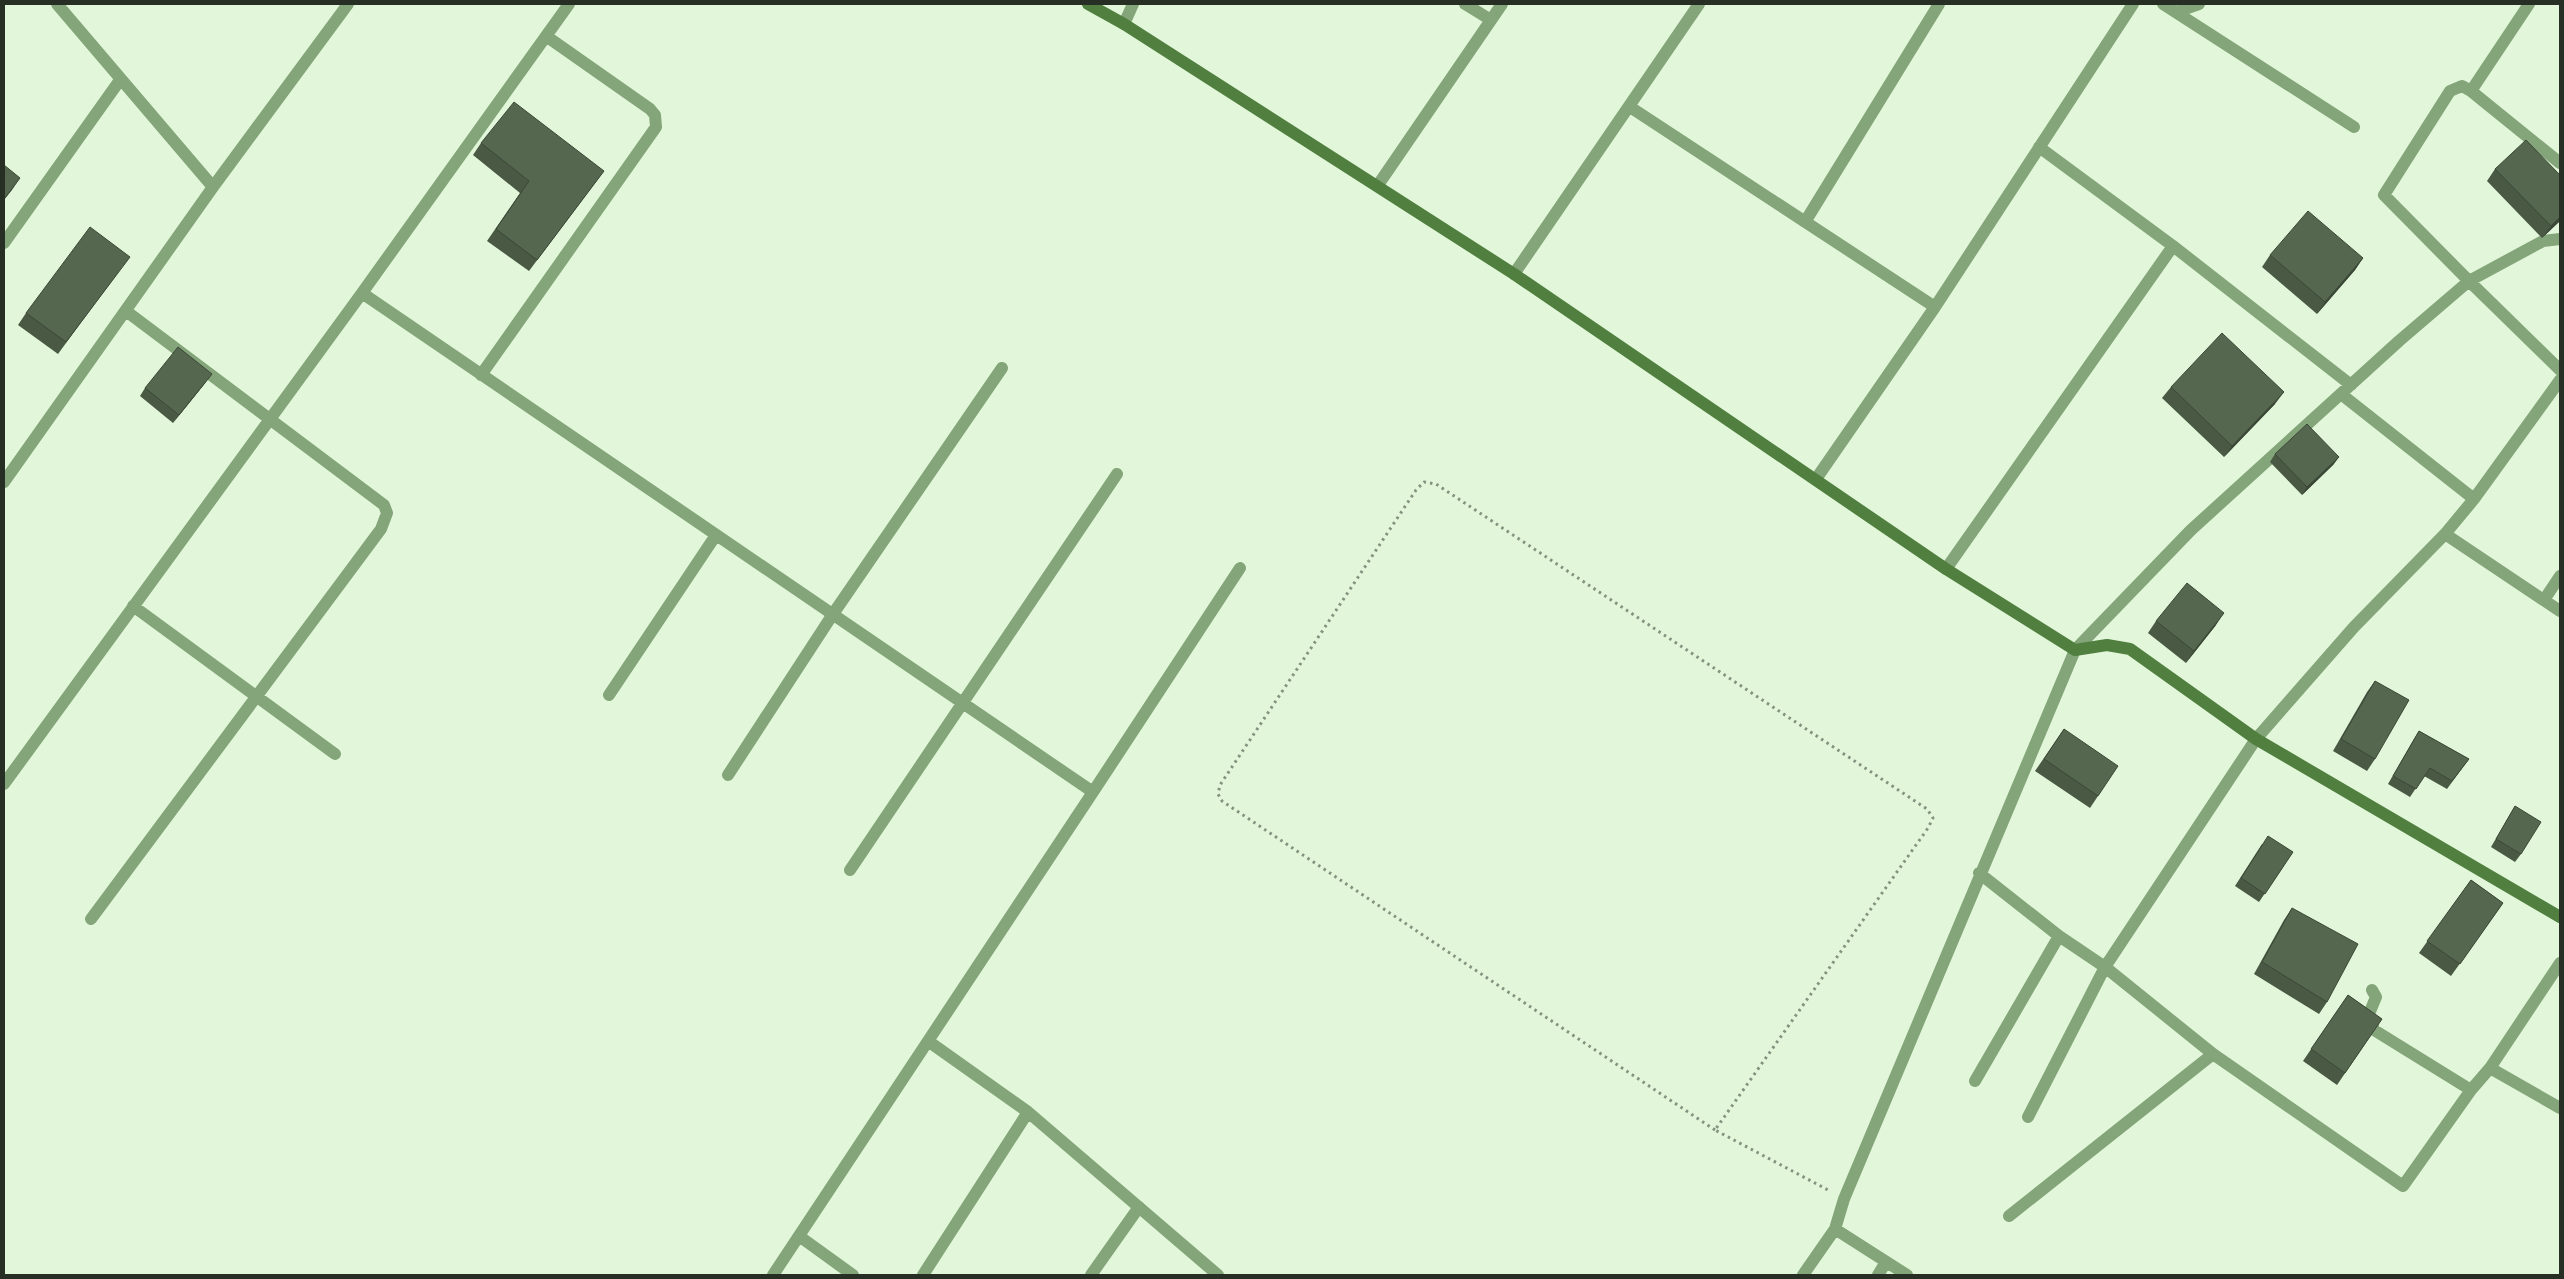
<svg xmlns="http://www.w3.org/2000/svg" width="2564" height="1279" font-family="Jost,sans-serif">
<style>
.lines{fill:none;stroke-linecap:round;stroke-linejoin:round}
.path{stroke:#84937f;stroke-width:3;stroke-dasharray:2.5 4;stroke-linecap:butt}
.street{stroke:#84a479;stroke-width:12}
.secondary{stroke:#507f3f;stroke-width:12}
.wall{fill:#495944}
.shaded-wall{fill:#3c4837}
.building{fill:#55674f;stroke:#3c4837}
</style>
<rect width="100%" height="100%" fill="#e2f7da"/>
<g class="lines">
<path class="path" d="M1715,1130L1222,801L1218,794L1220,785L1416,490L1424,482L1436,484L1927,809L1933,818L1928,828L1715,1130L1830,1191"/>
<path class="street" d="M57,4L213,187
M569,4L362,293L1093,792L928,1041L1028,1112L1218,1275
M1465,4L1491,20
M2163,4L2354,127
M2529,4L2471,91L2462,86L2450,91L2384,195L2469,281L2560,370
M2176,12L2199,4
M1124,24L1133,4
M2471,91L2560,163
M1630,107L1935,307
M2039,147L2173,246L2351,385
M1378,185L1502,4
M1805,222L1939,4
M4,243L120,80
M1514,274L1699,4
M481,375L656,127L655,115L650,109L546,36
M2341,394L2474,499
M1816,479L1935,307L2133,4
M4,482L213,187L348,4
M2445,534L2560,611
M1946,569L2173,246
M2544,600L2560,576
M133,606L335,754
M609,695L716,535
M728,775L833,614L1002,368
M4,784L362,293
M1093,792L1240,568
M850,870L1117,474
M1979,873L2059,936L2105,967L2213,1054L2403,1186L2471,1090L2490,1068L2560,963
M91,919L381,529L387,513L384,505L126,311
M2372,990L2376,997L2369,1014L2374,1030L2471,1090
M2490,1068L2560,1108
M1975,1081L2059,936
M2028,1117L2105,967L2256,739L2354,627L2445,534L2474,499L2560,380
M2009,1216L2213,1054
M1835,1229L1907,1275
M799,1236L853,1275
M773,1275L928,1041
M923,1275L1028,1112
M1091,1275L1139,1207
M1803,1275L1835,1229L1844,1199L2075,650L2191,530L2399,341L2469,281L2543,241L2560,239
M1878,1275L1886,1262"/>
<path class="secondary" d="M1088,4L1124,24L1514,274L1946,569L2075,650L2107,645L2130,649L2256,739L2560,917"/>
</g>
<path class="wall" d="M481,143L604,171L529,271L487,241L520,193L473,155Z
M2495,169L2560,175V221L2542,238L2487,181Z
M2270,255L2363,258L2355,270L2317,314L2262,267Z
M121,268L58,354L18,325L26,313Z
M206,382L173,423L140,396L145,388Z
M2171,387L2275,404L2224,457L2162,398Z
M2275,454L2339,457L2333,465L2302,495L2270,462Z
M2156,621L2216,625L2186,663L2148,633Z
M2375,681V759L2367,771L2333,751L2367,692Z
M2064,729L2098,796L2090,808L2035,771Z
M2419,731L2469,759L2447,789L2424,776L2410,797L2388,784L2414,739Z
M2515,806L2521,854L2515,862L2491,847Z
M2262,844L2293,852L2259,902L2235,886Z
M2471,880L2503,903L2451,976L2419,953Z
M2292,908L2327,1002L2319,1014L2254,974L2284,920Z
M2348,995L2382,1019L2337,1085L2303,1061Z"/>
<path class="shaded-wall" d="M20,178L12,190L4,200V199Z
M2560,217V221L2542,238L2551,226Z
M2363,258L2355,270L2317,314L2325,302Z
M212,374L206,382L173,423L179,415Z
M2284,392L2275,404L2224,457L2232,446Z
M2339,457L2333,465L2302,495L2307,487Z
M2224,613L2216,625L2186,663L2194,651Z"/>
<path class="building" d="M514,102L604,171L537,260L496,229L529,181L481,143Z
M2526,140L2560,175V217L2551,226L2495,169Z
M4,165L20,178L4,199Z
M2308,211L2363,258L2325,302L2270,255Z
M90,227L130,257L66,342L26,313Z
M2222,333L2284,392L2232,446L2171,387Z
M178,347L212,374L179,415L145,388Z
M2307,424L2339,457L2307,487L2275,454Z
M2187,583L2224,613L2194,651L2156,621Z
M2375,681L2409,700L2375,759L2341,739Z
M2064,729L2118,766L2098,796L2044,759Z
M2419,731L2469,759L2452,781L2430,768L2416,789L2393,776Z
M2515,806L2541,822L2521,854L2496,839Z
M2268,836L2293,852L2265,894L2241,878Z
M2471,880L2503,903L2460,964L2427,941Z
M2292,908L2358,944L2327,1002L2262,962Z
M2348,995L2382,1019L2345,1073L2311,1049Z"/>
<rect width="2564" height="1279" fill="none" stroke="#272f25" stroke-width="10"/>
</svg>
